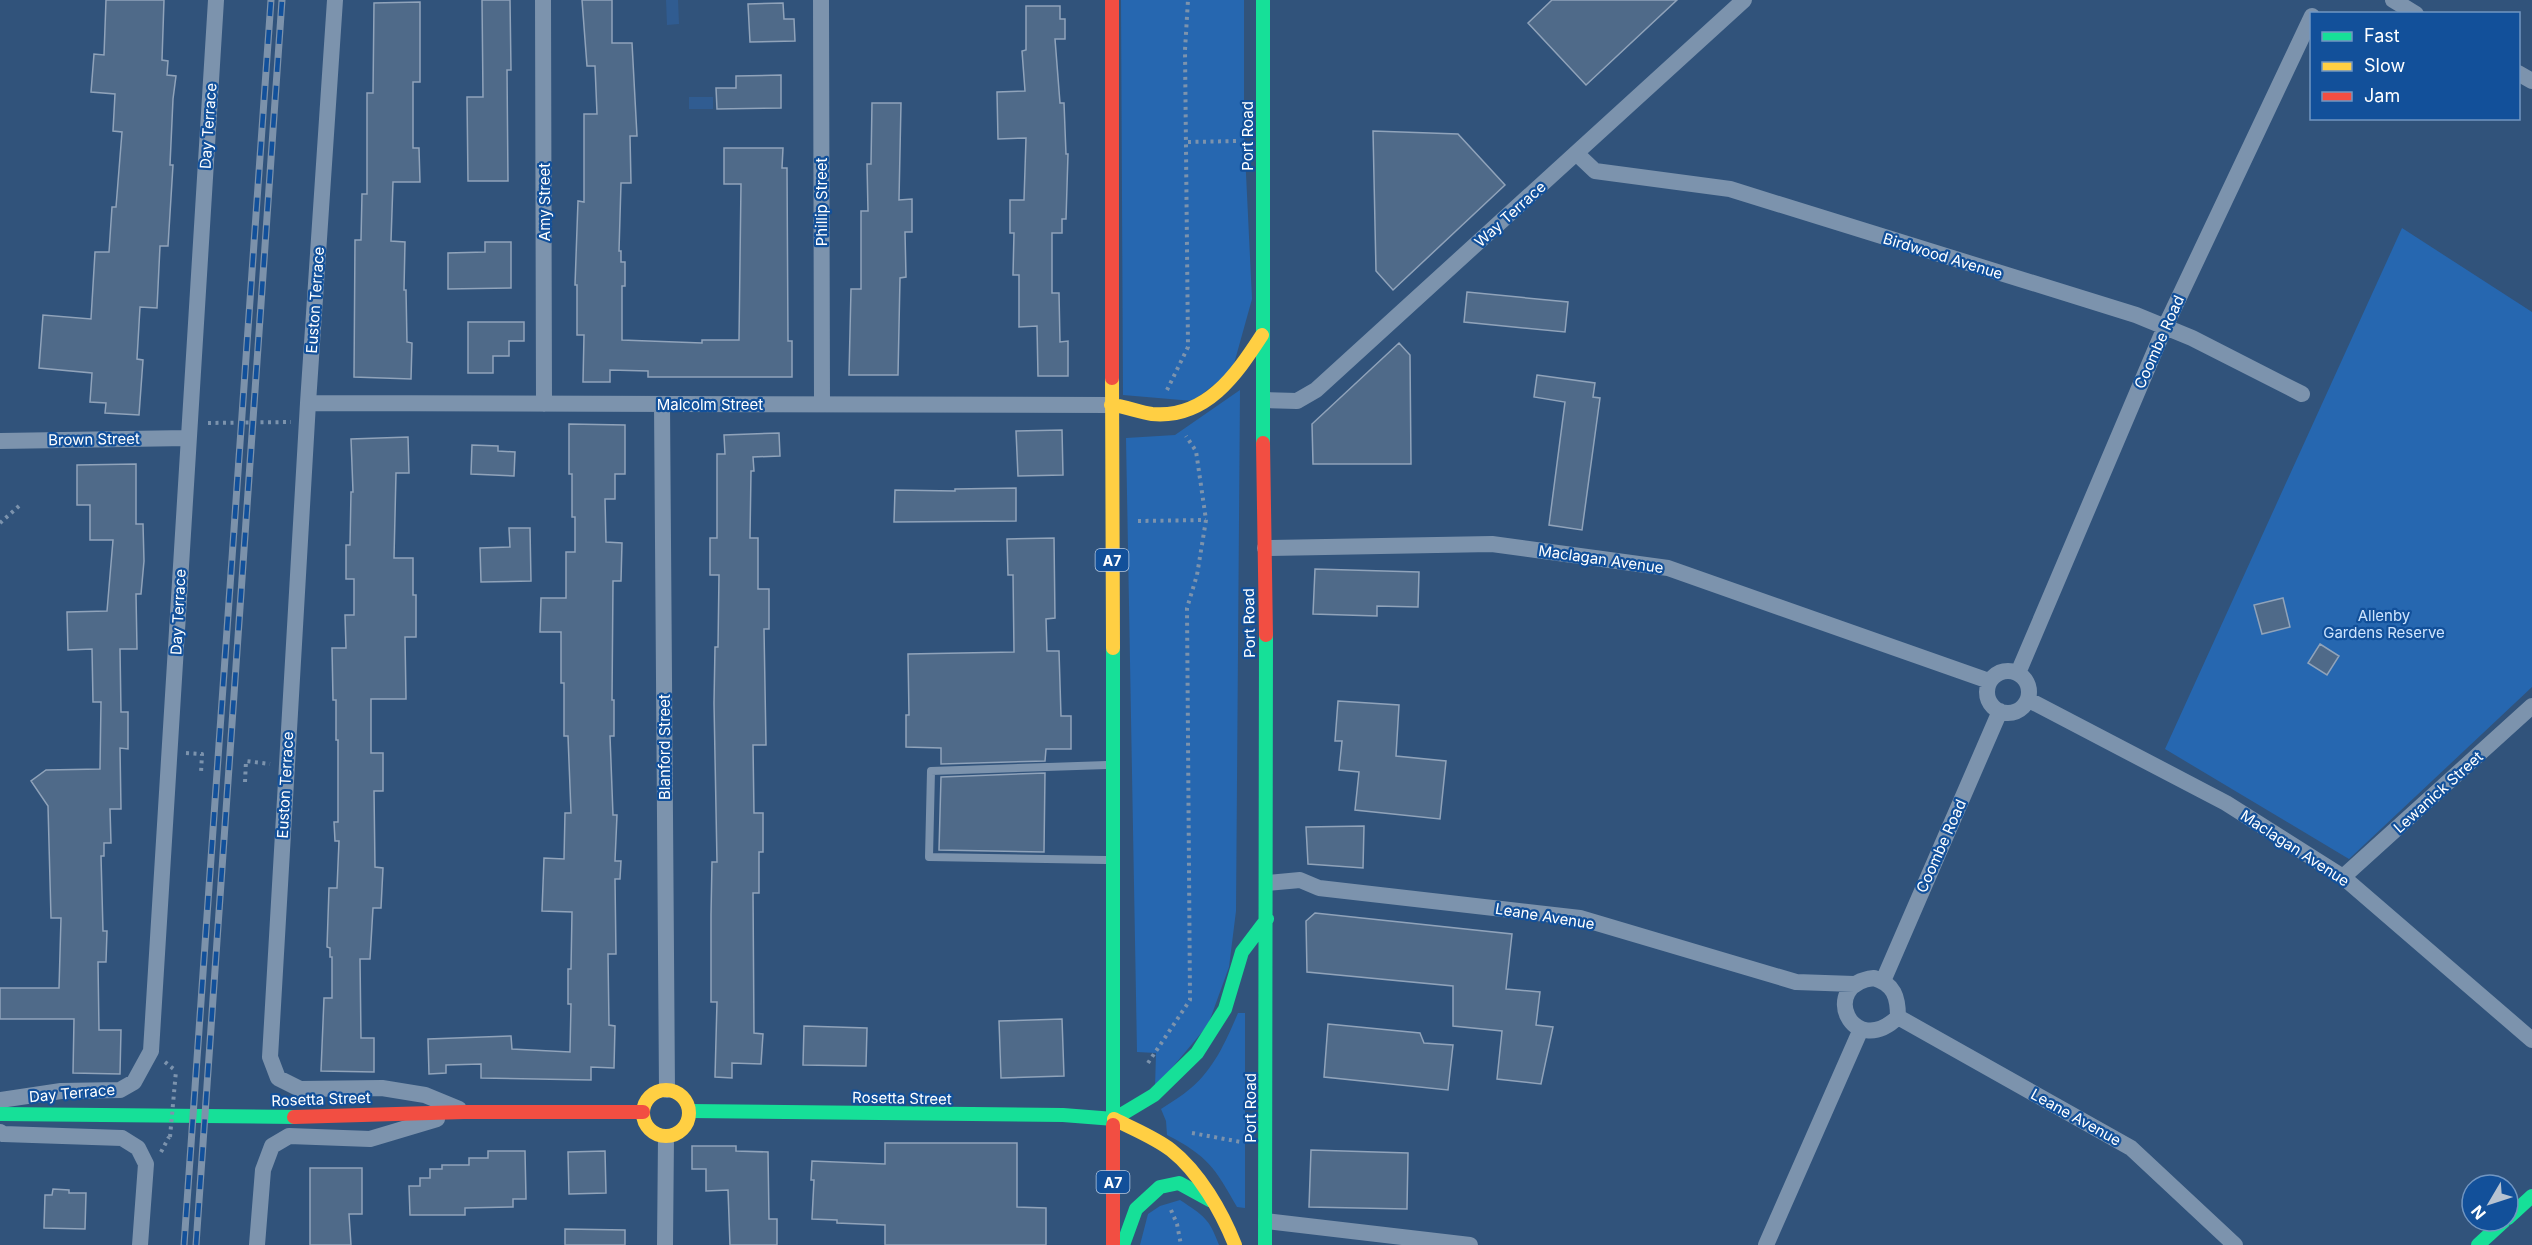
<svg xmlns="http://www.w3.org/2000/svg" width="2532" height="1245" font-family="Inter,sans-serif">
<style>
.green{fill:#2667b0}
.water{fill:#305c91}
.building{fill:#4f6a89;stroke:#90a3ba;stroke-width:1.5}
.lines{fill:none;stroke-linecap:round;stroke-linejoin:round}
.path{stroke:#7c93ad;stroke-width:4;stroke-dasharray:3 4.5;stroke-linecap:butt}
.lane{stroke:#7c93ad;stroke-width:8}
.street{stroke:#7c93ad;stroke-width:16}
.fast{stroke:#16e098;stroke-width:14}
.slow{stroke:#ffcf43;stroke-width:14}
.jam{stroke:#f24e42;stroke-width:14}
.rail-casing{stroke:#7c92ab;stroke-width:7}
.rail{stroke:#12509a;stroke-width:4.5;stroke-dasharray:14;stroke-linecap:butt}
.path-bridge{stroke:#7c93ad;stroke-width:4;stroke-dasharray:3 4.5;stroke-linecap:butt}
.labels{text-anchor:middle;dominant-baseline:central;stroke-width:4.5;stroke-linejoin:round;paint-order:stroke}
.shield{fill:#12509a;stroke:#b8cae1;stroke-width:1.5}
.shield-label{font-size:14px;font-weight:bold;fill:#fff}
.street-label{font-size:15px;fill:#fff;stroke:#12509a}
.park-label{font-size:15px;fill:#cde4fe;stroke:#12509a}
</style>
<rect width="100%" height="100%" fill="#31537b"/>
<path class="green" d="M1121,0H1244V132L1252,299L1232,371L1193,401L1123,395Z
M2402,228L2532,312V687L2349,859L2165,749Z
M1240,390L1236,911L1229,967L1208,1025L1155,1088L1156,1053L1137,1052L1126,438L1175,435Z
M1238,1013H1245V1208L1237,1207C1215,1168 1208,1156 1167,1135L1166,1121L1161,1109C1171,1102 1182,1096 1191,1088C1214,1069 1227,1039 1238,1013Z
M1180,1200C1204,1216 1209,1218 1219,1245H1140L1148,1214L1160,1206Z"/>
<path class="water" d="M666,0H678L679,24L667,25Z
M689,97H713V109H689Z"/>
<path class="building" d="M106,0H164L162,60L168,61L167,75L176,76L173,99L170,165H173L168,246H160L157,308L140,307L137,359L143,360L139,415L105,413L106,403L90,402L92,373L39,368L43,315L91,319L95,252H109L112,207H116L122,132L113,131L115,94L91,92L94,54L104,55Z
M482,0H510L511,70H507L508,181H468L467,97H483Z
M582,0H612V43H632L637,136H630L631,183H621L619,251H621V262H625V286H622V340L702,343V340H739L741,184H724V148H783L782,168H787L788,341H792V377H648V371L610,370V382H583L584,335H577V285H575L578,201L584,202V114H597L595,66H587Z
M1552,0H1677L1586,85L1528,23Z
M420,2V82H413V148H419L420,182H393L391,241L405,242L404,290H406L407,342L412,343L411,379L354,377L355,240H361L362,194H367V93H373L374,3Z
M783,3L784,19H794L795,41L750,42L748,4Z
M1026,6H1060V19H1065V39H1055L1060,103H1064L1066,154H1068L1066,219H1062V233H1052V293H1059L1060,342L1068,341V376H1038L1037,326L1019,327V275H1013L1014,233H1010V200H1024L1026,138L998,139L997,92L1025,91L1022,51L1026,50Z
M781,75V108L717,109L716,88H736V76Z
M872,103H901L899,200L912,199V232H905L906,277L900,278L898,375H849L851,289H861V211H868L867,164H871Z
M1373,131L1458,134L1505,185L1393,290L1376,271Z
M485,242H511V288L448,289V253L485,252Z
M1467,292L1568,302L1565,332L1464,322Z
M468,322H524V341H509V356H493V373H468Z
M1399,343L1410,355L1411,464H1313L1312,424Z
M1537,375L1595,383L1593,397L1600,398L1582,530L1549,525L1565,402L1534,397Z
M569,424L625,425V474H615V499H605L606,542L622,543L621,581H613L612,700H614V736H610L613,815H617L615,861H621L620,879H615L616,954H608L609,1025L615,1026L614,1068L591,1067V1080L481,1078V1064L446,1065V1073L429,1074L428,1039L511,1036L512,1049L570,1052L571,1004H568V969H571L572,912L542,911L544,858L564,859L565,813H571L568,736H564V683H561V632H540L541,598H566V552H575V517H572V474H569Z
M1062,430L1063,475L1018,476L1016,431Z
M779,433L780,456L753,457L754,471H751L750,538H758V589H769V629H764L766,745H753L754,813H763V852H759V893H753L754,1033L763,1034L761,1064L732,1063V1078L715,1077L717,1002H711V915L712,862H717L714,703L715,647H718L719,575H710V538H717V454H725L724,435Z
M408,437L409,473H396L394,558H413V595H416V637H405L406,699H371V753H383V791H374L375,867L383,868L381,908H373L370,959H360L361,1038H374V1072L321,1071L324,998H332V957H330V948L327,947L329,888H337L339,841H335L334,822H338V740H336V700H333L332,648H346L345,615H354V579H346V545H350L351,492H353L351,439Z
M472,445L498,446V451L515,452L514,476L471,474Z
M136,464V524H143L144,561L141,594H136L137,649H120L121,712H128V749L120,748L121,809H110L111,843H104V856H101L103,931H107L106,962H98L99,1030H121L120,1074L73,1073L74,1019H0V988H59L61,918H51L48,806L31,781L46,770L100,769L101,702H93L92,649L68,650L67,612L107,611L113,540H90V505H77V465Z
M1016,488V521L894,522L895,490L955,491V489Z
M509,528H530L531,581L481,582L480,548L510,547Z
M1054,538L1055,618L1046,619L1047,651H1059L1061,716H1071V749H1046L1045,761L941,764V748L906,747V715H909L908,654L1014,652L1013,575H1008L1007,539Z
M1315,569L1419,572L1418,607L1377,606V616L1313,614Z
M2283,598L2290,627L2262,634L2254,605Z
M2320,644L2339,656L2327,675L2308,663Z
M1338,701L1399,705L1396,756L1446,761L1440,819L1355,810L1359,772L1339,770L1342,741H1335Z
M1045,773L1044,852L939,850L941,777Z
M1364,826L1363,868L1308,864L1306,827Z
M1315,913L1512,934L1506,989L1540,992L1536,1025L1553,1027L1541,1084L1497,1079L1502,1031L1453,1026V986L1307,972L1306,921Z
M1062,1019L1064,1076L1001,1078L999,1021Z
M1328,1024L1420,1033L1424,1043L1453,1045L1448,1090L1324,1077Z
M804,1026L867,1028L866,1066L803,1065Z
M885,1143H1017V1207L1046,1208V1245H885V1225L837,1223V1220L812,1219L814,1180H811L812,1161L885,1164Z
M692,1146H736V1151L768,1152L769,1219H777V1245H730L728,1190L706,1191V1169H692Z
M1311,1150L1408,1153L1407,1209L1309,1207Z
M488,1151H525L526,1199H513V1207L465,1208V1215H410L409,1186H420V1178H430V1169H442V1165H469V1158H488Z
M605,1151L606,1193L569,1194L568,1152Z
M310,1168H362V1214H349L351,1245H310Z
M53,1189L69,1190V1193H86L85,1229L44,1228L45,1195H52Z
M565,1229L625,1230V1245H565Z"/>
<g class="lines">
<path class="path" d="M1188,142L1238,141
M1167,390L1188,347L1185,50L1188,0
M208,423L291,422
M1138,521L1206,520
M0,523L19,506
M186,753L202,754L201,773
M245,782L246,761L270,764
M165,1062L176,1071
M1148,1063L1190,1000L1187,608L1197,575L1206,520L1196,451L1186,436
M1192,1133L1241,1142
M161,1152L169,1137
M1171,1210L1177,1224L1181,1245"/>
<path class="lane" d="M1106,860L929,857L931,771L1107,765"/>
<path class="street" d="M335,0L308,403L270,1057L278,1078L300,1089L382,1088L425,1095L459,1109
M543,0L544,404
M821,0L822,404
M2393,0L2416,14
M2518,73L2532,81
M1576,153L1595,171L1730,189L2136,315L2192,338L2302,394
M1264,400L1297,401L1316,390L1744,0
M308,403L1111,405
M662,404L667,1090
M0,441L188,438
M1265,548L1492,544L1668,568L1989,681
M1987 692a21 21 0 1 1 42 0a21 21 0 1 1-42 0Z
M2018,673L2165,327L2312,16
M2029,700L2226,803L2343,877L2532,1040
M2343,877L2532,706
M1267,883L1300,880L1319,888L1580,918L1796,982L1854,984
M1874,978C1894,984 1898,997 1898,1017C1852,1061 1818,984 1874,978Z
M1883,981L2000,711
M1898,1017L2131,1148L2235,1245
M0,1100L61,1091L120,1090L134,1082L151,1051L216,0
M0,1132L3,1134L122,1138L138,1148L146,1164L140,1245
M1266,1221L1470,1245
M257,1245L263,1170L272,1146L289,1136L370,1139L437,1119
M665,1245L666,1137
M1766,1245L1861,1029"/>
<path class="fast" d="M1263,0V443
M1113,648V1125
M689,1111L1063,1115L1114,1119
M0,1114L294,1117
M1114,1119L1154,1095L1197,1053L1225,1009L1242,952L1267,919
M2508,1218L2532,1196
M1123,1245L1136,1209L1160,1187L1179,1183L1210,1200
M1265,1245L1266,635
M2478,1245L2504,1221"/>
<path class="slow" d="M1112,378L1113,648
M1111,405C1125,406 1138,412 1152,414C1206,419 1236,375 1262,335
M643 1113a23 23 0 1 1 46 0a23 23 0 1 1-46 0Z
M1114,1119C1133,1129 1154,1137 1171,1150C1199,1172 1222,1212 1235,1245"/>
<path class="jam" d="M1112,0V378
M1263,443L1266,635
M294,1117L464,1112H643
M1113,1125V1245"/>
<g class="rail-casing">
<path id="rail" d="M184,1245L271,0
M196,1245L282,0"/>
</g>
<use href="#rail" class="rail"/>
<path class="path-bridge" d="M170,1137L176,1071"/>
</g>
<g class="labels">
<g class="shield">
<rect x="1095.5" y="549" width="33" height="22" rx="4.5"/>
<rect x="1096.5" y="1171" width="33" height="22" rx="4.5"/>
</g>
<g class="shield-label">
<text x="1112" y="560">A7</text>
<text x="1113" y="1182">A7</text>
</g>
<g class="street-label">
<text transform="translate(208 126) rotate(-86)">Day Terrace</text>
<text transform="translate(1247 136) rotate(-90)">Port Road</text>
<text transform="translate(544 202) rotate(-90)">Amy Street</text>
<text transform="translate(821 202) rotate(-90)">Phillip Street</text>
<text transform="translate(1510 214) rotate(-42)">Way Terrace</text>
<text transform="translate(1943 256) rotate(17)">Birdwood Avenue</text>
<text transform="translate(315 300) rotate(-86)">Euston Terrace</text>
<text transform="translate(2159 342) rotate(-66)">Coombe Road</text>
<text x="710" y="404">Malcolm Street</text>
<text transform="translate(94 439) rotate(-1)">Brown Street</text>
<text transform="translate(1601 559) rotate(8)">Maclagan Avenue</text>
<text transform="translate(178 612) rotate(-87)">Day Terrace</text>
<text transform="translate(1249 623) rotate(-91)">Port Road</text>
<text transform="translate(664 747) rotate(-90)">Blanford Street</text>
<text transform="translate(285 785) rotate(-87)">Euston Terrace</text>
<text transform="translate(2438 792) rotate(-42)">Lewanick Street</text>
<text transform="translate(1941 846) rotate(-66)">Coombe Road</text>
<text transform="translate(2295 848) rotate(33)">Maclagan Avenue</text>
<text transform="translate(1545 916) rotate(9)">Leane Avenue</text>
<text transform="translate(72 1093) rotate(-5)">Day Terrace</text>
<text transform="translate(902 1098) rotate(1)">Rosetta Street</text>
<text transform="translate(321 1099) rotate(-2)">Rosetta Street</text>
<text transform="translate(1250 1108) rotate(-90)">Port Road</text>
<text transform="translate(2076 1117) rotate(29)">Leane Avenue</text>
</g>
<g class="park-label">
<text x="2384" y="615">Allenby<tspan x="2384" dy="17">Gardens Reserve</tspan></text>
</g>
</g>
<rect x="2310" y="12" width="210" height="108" fill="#12509a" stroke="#7196c2" stroke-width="1.5"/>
<rect x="2322" y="32" width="30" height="9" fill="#16e098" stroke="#7196c2" stroke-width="1.5"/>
<text x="2364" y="42" font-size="18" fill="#ffffff">Fast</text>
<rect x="2322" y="62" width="30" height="9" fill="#ffcf43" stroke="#7196c2" stroke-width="1.5"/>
<text x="2364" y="72" font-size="18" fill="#ffffff">Slow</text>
<rect x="2322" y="92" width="30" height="9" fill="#f24e42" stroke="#7196c2" stroke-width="1.5"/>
<text x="2364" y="102" font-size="18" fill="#ffffff">Jam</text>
<g transform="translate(2490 1203) rotate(231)"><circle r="28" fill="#12509a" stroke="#7196c2" stroke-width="1.5"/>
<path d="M0-4.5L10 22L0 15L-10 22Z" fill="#b7c3d1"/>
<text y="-9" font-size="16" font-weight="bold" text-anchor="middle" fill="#ffffff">N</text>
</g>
</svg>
